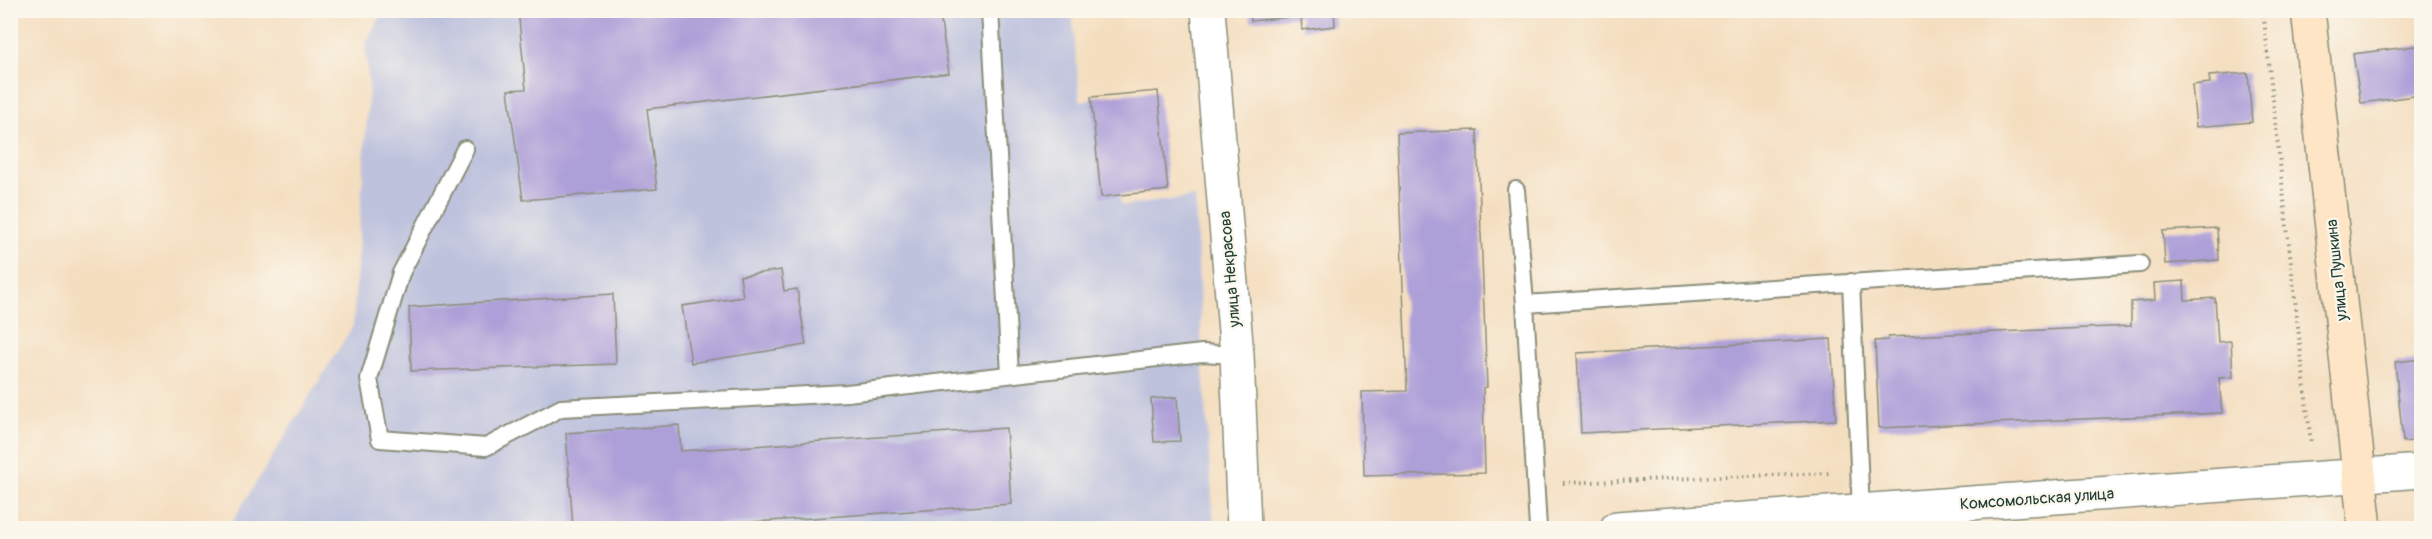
<svg xmlns="http://www.w3.org/2000/svg" width="2432" height="539" font-family="Pangolin,sans-serif">
<style>
.industrial{fill:#bec2dd}
.building{fill:#ad9fd8}
.lines{fill:none;stroke-linecap:round;stroke-linejoin:round}
.service-casing{stroke:#8a8e7a;stroke-width:20}
.minor-casing{stroke:#8a8e7a;stroke-width:36}
.secondary-casing{stroke:#8a8e7a;stroke-width:36}
.path{stroke:#8a8e7a;stroke-width:4;stroke-dasharray:1.5 4.5;stroke-linecap:butt}
.service{stroke:#fff;stroke-width:16}
.minor{stroke:#fff;stroke-width:33}
.secondary{stroke:#fde5c5;stroke-width:33}
.labels{text-anchor:middle;dominant-baseline:central;stroke-width:4.5;stroke-linejoin:round;paint-order:stroke}
.street-label{font-size:16px;fill:#1f3d34;stroke:#fbf7ec}
</style>
<rect width="100%" height="100%" fill="#fbf7ec"/>
<filter id="ink" filterUnits="userSpaceOnUse"><feTurbulence type="fractalNoise" baseFrequency=".0167" numOctaves="2"/><feDisplacementMap in="SourceGraphic" scale="12" xChannelSelector="R" yChannelSelector="G"/><feConvolveMatrix kernelMatrix="1 2 1 2 8 2 1 2 1" color-interpolation-filters="sRGB"/></filter>
<filter id="wash" filterUnits="userSpaceOnUse"><feTurbulence type="fractalNoise" baseFrequency=".008" numOctaves="4" result="noise"/><feDisplacementMap in="SourceGraphic" scale="24" xChannelSelector="R" yChannelSelector="G"/><feGaussianBlur stdDeviation="1.35" result="paint"/><feColorMatrix in="noise" values="0 0 0 0 0 0 0 0 0 0 0 0 0 0 0 0 0 1.4 0 .05"/><feComposite in="paint" operator="in"/></filter>
<g filter="url(#wash)">
<rect width="100%" height="100%" fill="#f4dec0"/>
<path class="industrial" d="M383,11H1072L1080,101L1110,98L1121,206L1195,197L1202,353L1214,528H230L238,512L353,326L369,86L365,45Z"/>
<g id="blocks">
<path class="building" d="M518,10H939L949,73L647,109L657,189L523,200L508,90L526,89Z
M1249,10H1334L1335,26L1302,30L1301,16L1251,21Z
M2422,45V95L2361,103L2353,54Z
M2248,73L2252,122L2196,127L2192,85L2210,83L2209,76Z
M1158,91L1168,190L1101,197L1091,97Z
M1477,130L1487,387L1483,388L1485,473L1364,476L1362,392L1407,391L1397,133Z
M2217,228L2219,260L2165,264L2163,231Z
M781,270L784,291L797,289L806,345L691,363L682,306L743,297L740,276Z
M2184,281L2185,300L2215,298L2218,342L2231,341L2233,377L2219,378L2222,413L1879,428L1875,341L1887,340L1888,337L2131,326V302L2155,300L2154,283Z
M613,294L616,364L411,371L409,307Z
M1831,339L1836,420L1581,433L1577,353Z
M2422,359V440L2403,442L2395,362Z
M1177,397L1180,441L1154,442L1151,399Z
M679,425L681,451L1006,428L1011,504L669,528H573L566,433Z"/>
</g>
</g>
<g filter="url(#ink)">
<use href="#blocks" fill-opacity="0" stroke="#8a8e7a" stroke-width="1.5"/>
<g class="lines">
<g class="service-casing">
<path id="service" d="M990,10L1010,374
M465,149L401,273L369,379L380,439L486,447L561,408L847,393L1202,353L1237,355
M1516,190L1525,304
M1851,282L1861,512
M1538,528L1525,304L2140,264"/>
</g>
<g class="minor-casing">
<path id="minor" d="M1208,10L1237,355L1244,528
M1617,528L2422,471"/>
</g>
<g class="secondary-casing">
<path id="secondary" d="M2308,10L2365,528"/>
</g>
<path class="path" d="M2263,10L2311,444
M1563,483L1831,473"/>
<use href="#service" class="service"/>
<use href="#minor" class="minor"/>
<use href="#secondary" class="secondary"/>
</g>
</g>
<g class="labels">
<g class="street-label">
<text transform="translate(1230 269) rotate(-95)">улица Некрасова</text>
<text transform="translate(2337 270) rotate(-96)">улица Пушкина</text>
<text transform="translate(2037 499) rotate(-4)">Комсомольская улица</text>
</g>
</g>
<rect width="2432" height="539" fill="none" stroke="#fbf7ec" stroke-width="36"/>
</svg>
